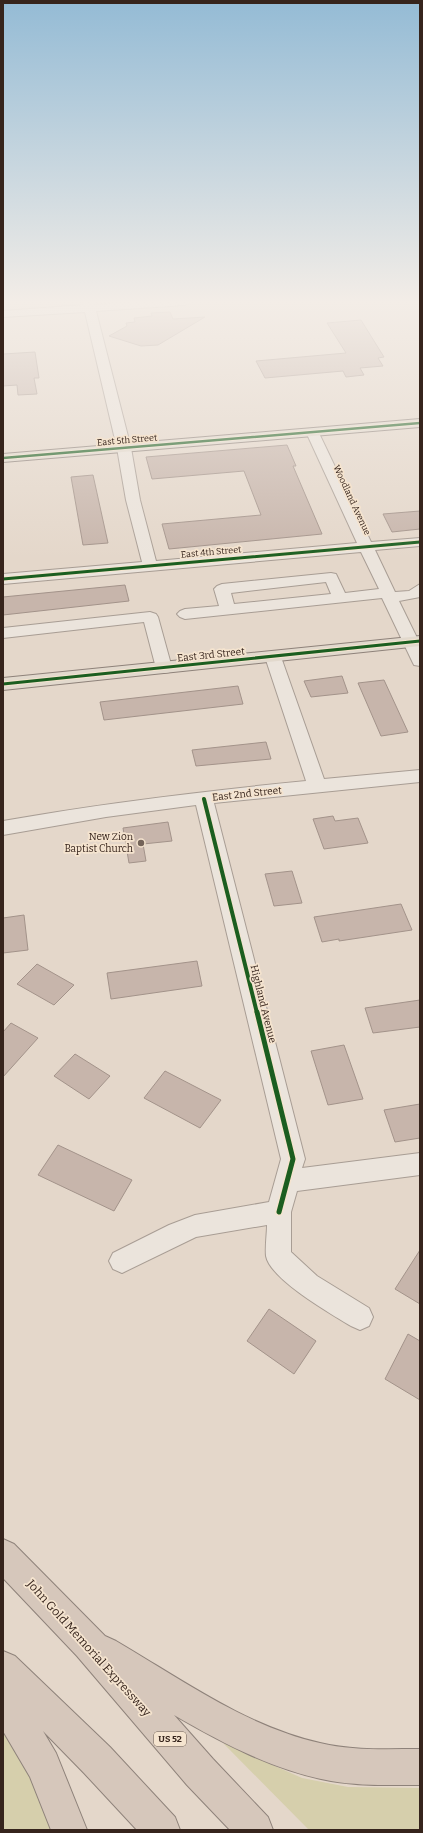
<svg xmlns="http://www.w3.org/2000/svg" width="423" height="1833" font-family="Bitter,serif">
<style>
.green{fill:#d6cfac}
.building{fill:#c7b5ab;stroke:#a3938a}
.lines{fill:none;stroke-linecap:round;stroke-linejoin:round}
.minor-casing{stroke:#a89d94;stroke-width:2}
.major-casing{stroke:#8e827a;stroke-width:2}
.highway-casing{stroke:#8e827a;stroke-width:2}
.minor{fill:#ebe4dc;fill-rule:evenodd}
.major{fill:#e2d9cd;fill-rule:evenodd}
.highway{fill:#d6c7bb;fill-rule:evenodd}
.cycleway-far3-casing{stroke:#f5e4cf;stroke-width:4}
.cycleway-far2-casing{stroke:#f5e4cf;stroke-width:5}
.cycleway-far1-casing{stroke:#f5e4cf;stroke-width:6}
.cycleway-casing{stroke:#f5e4cf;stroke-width:8}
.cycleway-far3{stroke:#1b5e20;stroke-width:2.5}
.cycleway-far2{stroke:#1b5e20;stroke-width:3}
.cycleway-far1{stroke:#1b5e20;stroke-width:4}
.cycleway{stroke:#1b5e20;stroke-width:5}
.poi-dot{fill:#736359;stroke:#f5e4cf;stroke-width:1.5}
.labels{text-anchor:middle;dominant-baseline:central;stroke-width:3.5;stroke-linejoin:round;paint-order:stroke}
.far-street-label{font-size:9px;fill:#36241c;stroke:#f5e4cf}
.shield{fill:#f5e4cf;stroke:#6f5e52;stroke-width:1}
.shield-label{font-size:9px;font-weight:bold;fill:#36241c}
.street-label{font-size:10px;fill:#36241c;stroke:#f5e4cf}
.poi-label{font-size:10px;fill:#36241c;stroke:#f5e4cf;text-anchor:end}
.near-street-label{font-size:12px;fill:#36241c;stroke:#f5e4cf}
</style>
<rect width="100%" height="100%" fill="#e4d7ca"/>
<path class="green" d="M3,1731L32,1778L51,1830H3Z
M223,1743L302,1778L348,1787L420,1788V1830H309Z"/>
<path class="building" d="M170,312L173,319L205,317L158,345L141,346L109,336L127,326L126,323L135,322L134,318L152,316L151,313Z
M361,320L384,357L378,358L383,366L360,368L364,375L346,377L343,371L265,378L256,361L346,353L327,323Z
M35,352L39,378H34L37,394L18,395L17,385L3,386V354Z
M287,445L296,466H293L322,534L169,549L162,524L261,515L244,471L152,479L146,457Z
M93,475L108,543L83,545L71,477Z
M420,511V529L392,532L383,514Z
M125,585L129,601L3,615V597Z
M342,676L348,693L311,697L304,681Z
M384,680L408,732L381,736L358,683Z
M238,686L243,704L104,720L100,702Z
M266,742L271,759L196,766L192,750Z
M333,816L335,821L358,818L368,843L324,849L313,819Z
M168,822L172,841L143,844L146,861L129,863L123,828Z
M292,871L302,903L274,906L265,874Z
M401,904L412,930L339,941V939L322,942L314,917Z
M24,915L28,950L3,953V918Z
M197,961L202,986L111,999L107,973Z
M37,964L74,985L54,1005L17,984Z
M420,1000V1027L373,1033L365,1008Z
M11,1023L38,1038L3,1077V1032Z
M344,1045L363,1099L328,1105L311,1051Z
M75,1054L110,1076L89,1099L54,1076Z
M165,1071L221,1100L200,1128L144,1098Z
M420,1104V1138L395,1142L384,1110Z
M58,1145L132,1180L114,1211L38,1175Z
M420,1250V1304L395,1289Z
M269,1309L316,1341L294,1374L247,1341Z
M408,1334L420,1341V1400L385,1379Z"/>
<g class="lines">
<g class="minor-casing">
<path id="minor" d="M83,302H94V305L128,302H190L185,305L96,311L131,448L140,500L156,561L357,543L306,432L307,429H317L371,542L420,538V546L375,550L395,592L409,591L420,584V597L399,601L420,644V666L414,665L412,661L382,598L185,619L180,617L177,614L180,611L185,609L219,606L214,589L217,586L222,584L331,573L336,574L345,593L379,589L361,552L3,584V574L142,562L126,500L117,448L85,312L3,317V311L83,305ZM326,582L331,594L234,604L231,593Z
M150,612L156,614L158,617L172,668L170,672L164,673L158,672L156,668L144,622L3,638V628Z
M273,652L279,654L281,657L324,779L420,770V782L214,803L305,1159L302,1168L420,1153V1175L297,1191L291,1212V1252L317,1276L369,1308L373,1317L369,1326L360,1330L351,1326C331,1314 270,1279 266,1256C265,1246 267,1235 267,1225L196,1237L122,1273L113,1269L109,1261L113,1253L169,1225L195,1215L269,1202L281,1159L196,805L106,817L3,835V821C104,803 205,791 306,781L265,657L267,654Z"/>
</g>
<g class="major-casing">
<path id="major" d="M420,419V427L3,462V454Z
M420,636V646L3,690V678Z"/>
</g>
<g class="highway-casing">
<path id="highway" d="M3,1539L14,1544L105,1636L116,1641C181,1679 245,1726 320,1743C352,1751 387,1749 420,1749V1785C390,1785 360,1786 331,1781C275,1771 222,1743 174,1715L213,1759L268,1817L273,1830H230L187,1785L77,1656L3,1578Z
M3,1651L15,1656L110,1747L175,1817L180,1830H137L84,1773L43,1731L56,1753L87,1830H51L30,1777L3,1731Z"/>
</g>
<use href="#minor" class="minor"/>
<use href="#major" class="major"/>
<use href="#highway" class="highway"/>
<g class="cycleway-far3-casing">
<path id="cycleway-far3" d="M3,458L420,423"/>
</g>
<g class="cycleway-far2-casing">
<path id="cycleway-far2" d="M3,579L420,542
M3,684L420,641"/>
</g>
<g class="cycleway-far1-casing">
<path id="cycleway-far1" d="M204,799L257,1013"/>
</g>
<g class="cycleway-casing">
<path id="cycleway" d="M257,1012L293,1159L279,1212"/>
</g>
<use href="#cycleway-far3" class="cycleway-far3"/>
<use href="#cycleway-far2" class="cycleway-far2"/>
<use href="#cycleway-far1" class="cycleway-far1"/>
<use href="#cycleway" class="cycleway"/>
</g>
<linearGradient id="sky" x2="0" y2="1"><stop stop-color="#94bbd5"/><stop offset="0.54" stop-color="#f3ede7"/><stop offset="1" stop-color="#f3ede7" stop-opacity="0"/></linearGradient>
<rect width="423" height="559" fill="url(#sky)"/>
<circle class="poi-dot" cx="141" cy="843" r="4"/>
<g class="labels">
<g class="far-street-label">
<text transform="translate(127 440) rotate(-5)">East 5th Street</text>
<text transform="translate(352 500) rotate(65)">Woodland Avenue</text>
<text transform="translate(211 552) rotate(-5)">East 4th Street</text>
</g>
<rect class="shield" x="154" y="1732" width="32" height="14" rx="3"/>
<g class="shield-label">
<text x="170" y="1739">US 52</text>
</g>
<g class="street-label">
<text transform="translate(211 655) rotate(-6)">East 3rd Street</text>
<text transform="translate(247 794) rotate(-6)">East 2nd Street</text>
<text transform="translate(263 1004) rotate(76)">Highland Avenue</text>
</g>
<g class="poi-label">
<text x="133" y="837">New Zion<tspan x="133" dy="12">Baptist Church</tspan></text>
</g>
<g class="near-street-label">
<text transform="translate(89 1648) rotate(48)">John Gold Memorial Expressway</text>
</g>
</g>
<rect width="423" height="1833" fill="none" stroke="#36241c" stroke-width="8"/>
</svg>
